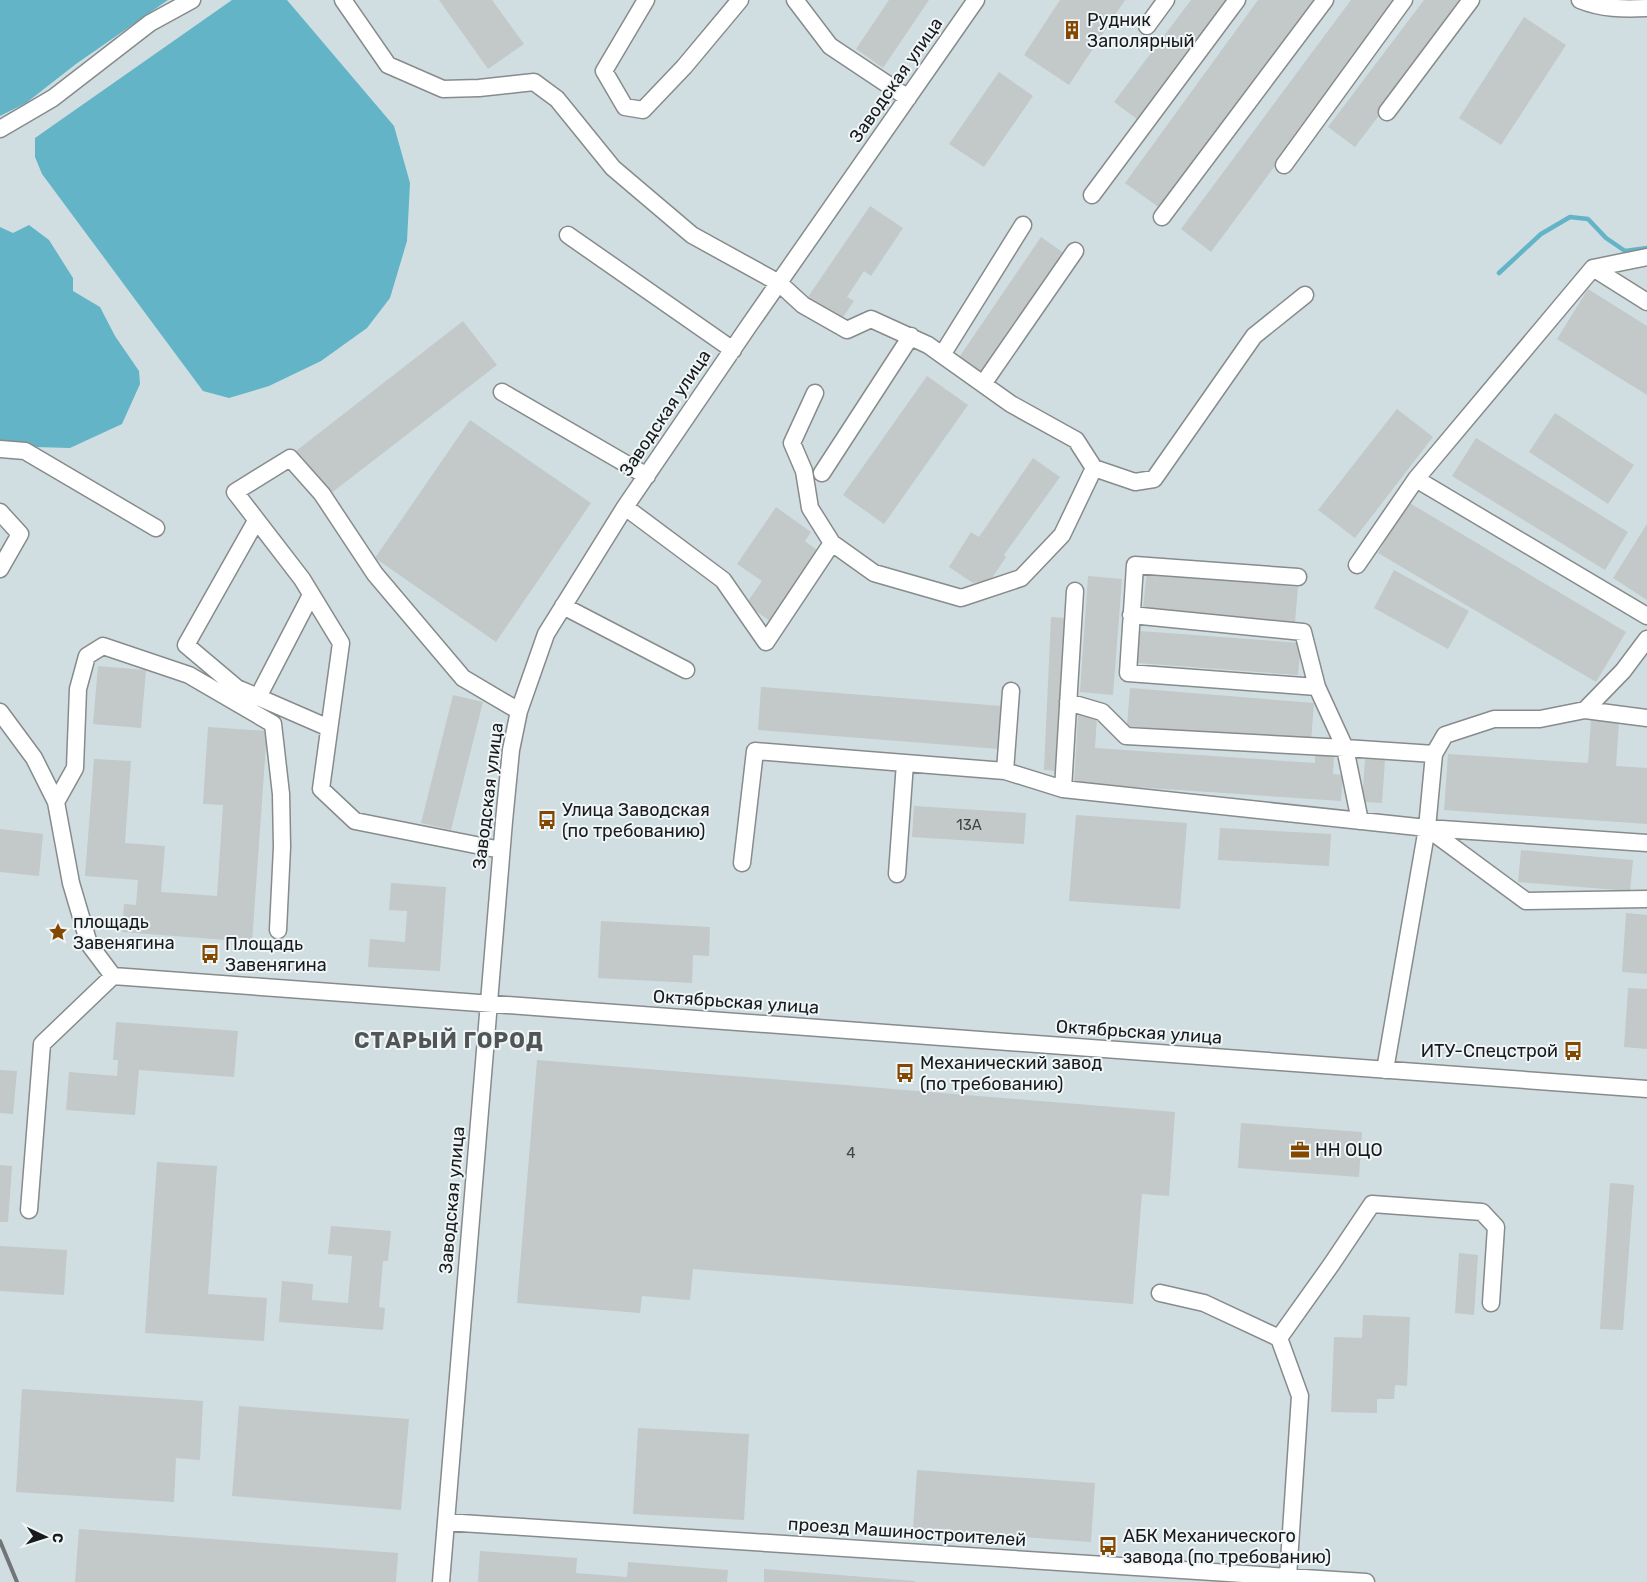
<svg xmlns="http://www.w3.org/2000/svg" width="1647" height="1582" font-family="Rubik,sans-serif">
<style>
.built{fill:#d0dee2}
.water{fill:#62b4c6}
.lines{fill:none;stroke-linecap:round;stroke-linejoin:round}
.stream{stroke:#62b4c6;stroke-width:4.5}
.building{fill:#c3c8c9}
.minor-casing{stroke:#878b8c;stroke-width:19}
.minor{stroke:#fff;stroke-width:16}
.rail{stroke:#727577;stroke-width:4}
.labels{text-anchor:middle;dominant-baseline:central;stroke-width:4;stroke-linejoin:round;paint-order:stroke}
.number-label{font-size:15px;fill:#434646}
.poi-label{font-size:18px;fill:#181a1b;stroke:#f0f6f7;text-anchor:start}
.street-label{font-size:18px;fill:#181a1b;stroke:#f0f6f7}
.district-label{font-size:22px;font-weight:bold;letter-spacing:1px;fill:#515556;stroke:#f0f6f7}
</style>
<rect width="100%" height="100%" fill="#e3e8ea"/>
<path class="built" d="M0,0H1647V1582H0Z"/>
<path class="water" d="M0,0H168L76,64L26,103L0,116Z
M232,0H287L394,126L410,183L407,241L390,298L367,328L321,361L269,386L229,398L203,391L42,174L35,157V138Z
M29,225L49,240L73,278V291L100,307L115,336L139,371L140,384L122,424L70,448L0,446V227L13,233Z"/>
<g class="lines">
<path class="stream" d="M1499,273L1541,234L1570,217L1588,219L1606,238L1625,251L1647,248"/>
</g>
<path class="building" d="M439,0H492L524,44L488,69Z
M889,0H929L883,68L856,49Z
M1060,0H1125L1069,85L1024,55Z
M1191,0H1233L1141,122L1114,102Z
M1258,0H1319L1164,211L1125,183Z
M1351,0H1398L1211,252L1181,229Z
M1424,0H1467L1355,147L1328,127Z
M1524,17L1566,45L1501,145L1459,118Z
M999,72L1033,96L984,167L949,144Z
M870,206L903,228L871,276L864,271L847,297L854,301L841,320L808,297Z
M1041,237L1068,256L985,377L958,359Z
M1588,289L1647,326V395L1557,339Z
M463,321L497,365L330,494L296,451Z
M927,376L968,405L884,524L843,495Z
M1397,409L1433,437L1355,538L1318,510Z
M1555,413L1634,465L1608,504L1529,452Z
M470,420L591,503L496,642L375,558Z
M1476,438L1628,532L1605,570L1452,476Z
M1033,458L1060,477L1004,555L1006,557L990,581L973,583L949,567L971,532L979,537Z
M1408,502L1626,632L1596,682L1378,553Z
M776,507L811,532L805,541L818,551L770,621L746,604L762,581L737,564Z
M1647,524V600L1613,578Z
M1394,570L1469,611L1448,649L1374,608Z
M1147,572L1298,587L1295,622L1143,607Z
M1088,576L1122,579L1113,695L1080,692Z
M1051,617L1064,618L1057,771L1044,770Z
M1140,631L1301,643L1298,675L1137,663Z
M98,666L146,670L141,728L93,724Z
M761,687L1002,706L999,749L758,730Z
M1130,688L1314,703L1311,742L1127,726Z
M453,695L483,702L451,830L421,823Z
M1078,715L1097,716L1095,748L1315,763V755L1334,756L1333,774L1343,775L1341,801L1074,783Z
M1591,720L1619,722L1616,766L1647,768V824L1444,810L1448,754L1588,763Z
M208,727L267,731L252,942L122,932L124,904L136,905L138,880L85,876L94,759L131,761L125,843L165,846L161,892L217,896L223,805L203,804Z
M1365,759L1385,760L1382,803L1362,802Z
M914,806L1026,813L1024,844L912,837Z
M1076,815L1187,823L1180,909L1069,901Z
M1220,828L1331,834L1329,866L1218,860Z
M0,829L43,834L39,876L0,872Z
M1521,850L1633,860L1630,891L1518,882Z
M391,883L446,887L440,971L368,967L370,939L405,942L407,911L389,910Z
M1626,913L1647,915V974L1622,972Z
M601,921L710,927L709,956L693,955L692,983L598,978Z
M1628,988L1647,989V1049L1624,1047Z
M116,1022L238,1031L234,1077L139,1070L135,1115L66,1110L69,1072L117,1076L118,1060H113Z
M537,1060L1175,1112L1169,1196L1142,1194L1133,1304L693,1269L690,1300L642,1296L640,1313L517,1303Z
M0,1070L17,1071L13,1114L0,1113Z
M1241,1123L1362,1132L1359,1177L1238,1168Z
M157,1162L217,1166L208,1294L267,1298L264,1341L145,1333Z
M0,1165L12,1166L8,1222H0Z
M1610,1183L1634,1185L1623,1330L1600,1329Z
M331,1226L391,1231L388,1261H383L379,1307L385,1308L383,1330L279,1322L282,1281L313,1284L312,1300L348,1303L352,1256L328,1254Z
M0,1246L67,1250L64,1295L0,1291Z
M1459,1253L1478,1255L1474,1315L1455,1313Z
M1363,1315L1410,1317L1407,1386L1395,1385L1394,1399H1377V1413L1331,1412L1334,1337L1362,1338Z
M22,1389L203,1401L200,1460L176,1458L174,1502L16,1492Z
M239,1406L409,1419L401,1510L232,1496Z
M638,1428L749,1434L744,1520L633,1514Z
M917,1470L1095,1483L1091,1542L913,1529Z
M79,1529L398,1553L396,1582H75Z
M480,1551L577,1558L576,1573L627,1577L628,1562L728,1570L727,1582H478Z
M764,1569L915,1581V1582H764Z"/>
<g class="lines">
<g class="minor-casing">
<path id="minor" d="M343,0L388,65L443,89L479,88L534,82L557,99L613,168L692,235L779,283L803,305L847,330L871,319L928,345L1011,404L1076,440L1094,468L1135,482L1154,479L1254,336L1305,295
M646,0L604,71L625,107L643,110L684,67L740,0
M795,0L830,46L908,98
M1580,0C1602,9 1623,9 1647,8
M1147,26L1166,0
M1387,112L1471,0
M0,129L53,98L150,23L192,0
M1284,165L1404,0
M1092,195L1237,0
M1162,217L1325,0
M568,235L733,350
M1593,268L1647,257
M942,355L1023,225
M983,384L1075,251
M502,392L647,476
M0,449L25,451L156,528
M822,473L911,336
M1416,479L1593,268L1647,302
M625,507L723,580L766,642L832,543L810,508L804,471L792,443L815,393
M0,512L20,534L0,569
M256,521L186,645L237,688L329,728
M832,543L874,573L961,598L1021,578L1062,535L1094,468
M1357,565L1416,479L1647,616
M1298,577L1135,565L1128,673L1317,687L1345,748L1434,754
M563,606L686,670
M1131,615L1303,632L1317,687
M1011,691L1005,771L1063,789L1427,828
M258,697L311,595
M1068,702L1102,712L1126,736L1345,748L1360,821
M1585,710L1623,671L1647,639
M0,712L34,758L56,802L71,883L89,944L113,976L1647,1089
M1063,789L1075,591
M56,802L75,768L78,689L87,656L103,646L189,675L273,724L281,794L282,847L278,930
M1647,843L1427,828L1526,901L1647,899
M501,850L355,821L321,789L341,643L302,579L235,492L290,458L322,494L375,574L463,678L519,711
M742,863L755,751L1005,771
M897,874L905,763
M1385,1070L1427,828L1434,754L1445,735L1494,719H1540L1585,710L1647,718
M29,1210L42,1044L113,976
M1160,1293L1204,1303L1279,1338L1300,1396L1288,1577
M1279,1338L1331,1265L1372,1204L1482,1212L1496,1227L1491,1303
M446,1522L1366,1582
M441,1582L504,821L511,750L519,711L546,634L625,507L750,324L976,0"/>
</g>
<use href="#minor" class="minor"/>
<path class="rail" d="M0,1541L17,1582"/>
</g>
<defs>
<g id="building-bare" transform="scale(1.5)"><path d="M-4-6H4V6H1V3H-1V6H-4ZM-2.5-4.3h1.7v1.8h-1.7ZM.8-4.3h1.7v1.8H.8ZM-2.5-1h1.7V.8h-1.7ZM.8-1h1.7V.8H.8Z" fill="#834700" stroke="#f0f6f7" stroke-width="2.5" paint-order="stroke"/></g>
<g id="bus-bare" transform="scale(1.5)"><path d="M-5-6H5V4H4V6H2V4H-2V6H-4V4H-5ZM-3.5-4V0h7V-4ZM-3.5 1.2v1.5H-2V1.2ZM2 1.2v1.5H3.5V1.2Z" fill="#834700" stroke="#f0f6f7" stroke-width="2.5" paint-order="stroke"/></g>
<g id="sight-bare" transform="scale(1.5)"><path d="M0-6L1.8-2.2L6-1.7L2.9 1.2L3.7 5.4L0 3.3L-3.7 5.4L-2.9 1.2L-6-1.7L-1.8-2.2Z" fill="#834700" stroke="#f0f6f7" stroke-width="2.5" paint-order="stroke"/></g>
<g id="office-bare" transform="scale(1.5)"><path d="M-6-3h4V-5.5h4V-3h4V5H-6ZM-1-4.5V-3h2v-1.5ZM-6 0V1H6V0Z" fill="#834700" stroke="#f0f6f7" stroke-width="2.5" paint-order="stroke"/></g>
</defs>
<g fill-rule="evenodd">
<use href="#building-bare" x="1072" y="30"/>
<use href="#bus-bare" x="547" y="820"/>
<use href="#sight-bare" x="58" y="932"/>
<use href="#bus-bare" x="210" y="954"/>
<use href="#bus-bare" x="1573" y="1051"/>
<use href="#bus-bare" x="905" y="1073"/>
<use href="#office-bare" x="1300" y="1150"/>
<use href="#bus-bare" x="1108" y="1546"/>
</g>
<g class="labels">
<g class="number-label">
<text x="969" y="825">13А</text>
<text x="851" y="1153">4</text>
</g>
<g class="poi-label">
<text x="1087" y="20">Рудник<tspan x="1087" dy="21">Заполярный</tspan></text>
<text x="562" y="810">Улица Заводская<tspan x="562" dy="21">(по требованию)</tspan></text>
<text x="73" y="922">площадь<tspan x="73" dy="21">Завенягина</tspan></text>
<text x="225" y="944">Площадь<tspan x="225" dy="21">Завенягина</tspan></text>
<text x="1558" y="1051" text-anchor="end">ИТУ-Спецстрой</text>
<text x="920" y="1063">Механический завод<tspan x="920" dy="21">(по требованию)</tspan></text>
<text x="1315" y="1150">НН ОЦО</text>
<text x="1123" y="1536">АБК Механического<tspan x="1123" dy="21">завода (по требованию)</tspan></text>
</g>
<g class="street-label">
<text transform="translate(896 80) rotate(-55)">Заводская улица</text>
<text transform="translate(665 413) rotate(-56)">Заводская улица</text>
<text transform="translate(488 796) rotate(-83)">Заводская улица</text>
<text transform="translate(736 1002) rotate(4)">Октябрьская улица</text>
<text transform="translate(1139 1032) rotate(4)">Октябрьская улица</text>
<text transform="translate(452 1200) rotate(-85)">Заводская улица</text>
<text transform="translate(907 1532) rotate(4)">проезд Машиностроителей</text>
</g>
<g class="district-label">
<text x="449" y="1040">СТАРЫЙ ГОРОД</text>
</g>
</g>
<g transform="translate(45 1537) rotate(94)" stroke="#f0f6f7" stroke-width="4" paint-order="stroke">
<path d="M0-4L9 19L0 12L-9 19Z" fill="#181a1b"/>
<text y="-8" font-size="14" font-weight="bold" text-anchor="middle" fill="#181a1b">С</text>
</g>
</svg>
